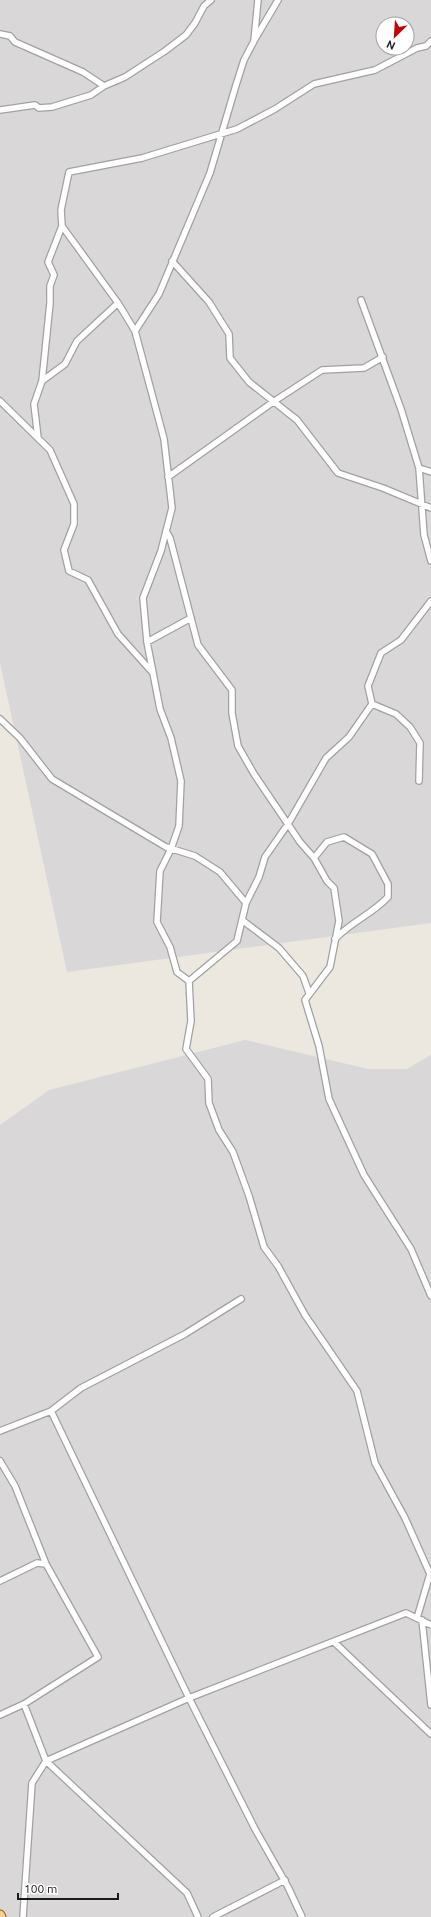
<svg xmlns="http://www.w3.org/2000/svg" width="431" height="1917" font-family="Ubuntu,sans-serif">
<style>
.residential{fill:#d9d7d7;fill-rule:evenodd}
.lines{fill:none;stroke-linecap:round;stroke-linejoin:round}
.street-casing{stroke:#a1a1a1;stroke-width:8}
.primary-casing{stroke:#8d5f04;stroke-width:11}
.street{stroke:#fff;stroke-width:5.5}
.primary{stroke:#f9ce98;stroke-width:9}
</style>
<rect width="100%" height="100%" fill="#ece8e0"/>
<path class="residential" d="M0,0H431V923L67,972L0,663ZM383,24H407V48H383Z
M245,1040L368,1069H407L431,1055V1917H0V1125L49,1090Z"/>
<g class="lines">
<g class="street-casing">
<path id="street" d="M258,0L254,41L244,60L236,85L210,173L159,294L135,331L164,439L172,508L161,551L143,598L147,642L160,709L171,738L181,781L179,826L171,849L160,871L157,922L170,947L177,972L189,981L191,1021L186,1049L208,1079L209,1103L219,1130L233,1152L249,1196L264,1247L278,1266L305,1315L357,1391L375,1463L405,1518L430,1574L417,1618
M0,34L10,36L15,42L83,72L104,86
M255,39L278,0
M0,110L35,105L39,108L52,107L91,95L104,86L125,77L165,51L186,35L195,23L204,6L211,0
M172,261L209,302L229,334L230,358L249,382L297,420L338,473L383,488L431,508
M361,300L401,409L419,468L431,472
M135,331L118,303L62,226L61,210L69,172L142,158L237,129L275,109L314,84L375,70L417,48L426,46L431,41
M42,381L65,364L77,341L118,303
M0,401L50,450L74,504V524L64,550L69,571L88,580L118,634L153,673
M38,438L34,404L42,381L50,303V286L54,275L48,262L62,226
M419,468L424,535L431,561
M168,477L273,402L322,370L364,368L383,357
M166,531L170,538L198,645L232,690V713L238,746L254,774L300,842L314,858L327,881L334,888L339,921L330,967L305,1000L319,1046L329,1099L364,1175L411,1249L431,1296
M147,642L191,618
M372,704L396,714L410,727L420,743L419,781
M0,719L20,738L52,779L166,847L195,856L220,872L246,903
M314,858L327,842L344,837L372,854L388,884V897C371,915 352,921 335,939
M242,920L279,948L303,976L309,993
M189,981L237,941L246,903L259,877L265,857L288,824L326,758L349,737L372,704L368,686L381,653L401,640L431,601
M51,1411L189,1698L255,1829L288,1887L302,1917
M0,1431L51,1411L81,1388L185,1334L241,1299
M0,1461L15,1486L46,1564L98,1657L24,1704L0,1715
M0,1581L37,1563L46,1564
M422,1620L431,1705
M334,1642L431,1734
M24,1704L46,1761L187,1893L198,1917
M23,1917L32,1783L46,1761L189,1698L406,1613L431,1625
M213,1917L285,1880"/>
</g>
<g class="primary-casing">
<path id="primary" d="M0,1915L1,1917"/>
</g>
<use href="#street" class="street"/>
<use href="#primary" class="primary"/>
</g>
<g transform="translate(395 36) rotate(205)"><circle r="19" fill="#ffffff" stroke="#a3a3a3"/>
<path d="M0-3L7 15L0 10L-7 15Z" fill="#c00506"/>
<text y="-6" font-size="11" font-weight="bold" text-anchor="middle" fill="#1a1a1a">N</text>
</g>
<path d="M18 1893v6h100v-6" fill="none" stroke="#1a1a1a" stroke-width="2"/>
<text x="24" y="1893" font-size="12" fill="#1a1a1a" stroke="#ffffff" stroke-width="3" paint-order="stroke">100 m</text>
</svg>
